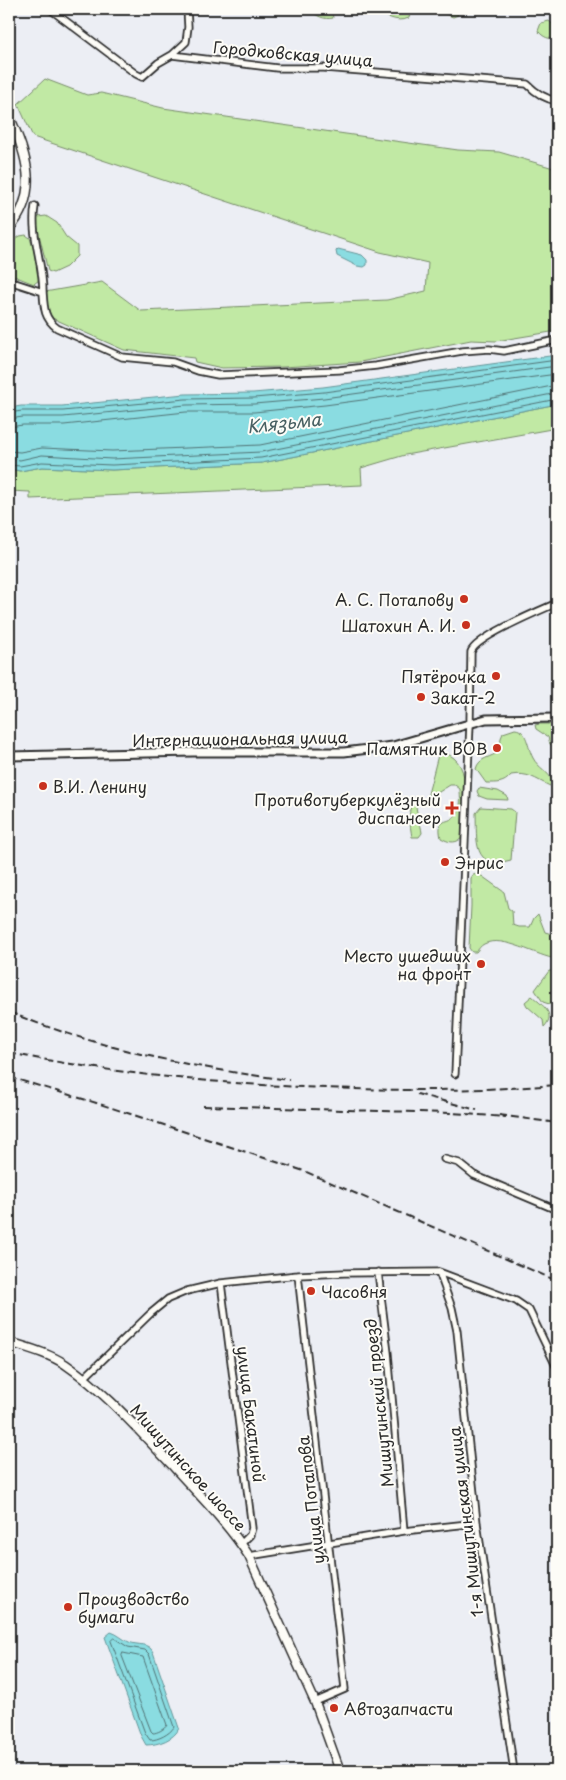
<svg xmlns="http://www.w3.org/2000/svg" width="566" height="1780" font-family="'Playpen Sans',sans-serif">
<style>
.green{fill:#c1e9a4;stroke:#768a68}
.water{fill:#8adce1;stroke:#649598}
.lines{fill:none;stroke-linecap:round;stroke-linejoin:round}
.shore{stroke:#517274;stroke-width:1}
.minor-casing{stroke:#2b2b2b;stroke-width:9}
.tertiary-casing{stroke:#2b2b2b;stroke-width:11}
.secondary-casing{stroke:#2b2b2b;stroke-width:11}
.minor{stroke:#fdfcf7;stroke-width:5.5}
.tertiary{stroke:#fdfcf7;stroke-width:7}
.secondary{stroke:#fdfcf7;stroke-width:8}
.rail{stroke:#2b2b2b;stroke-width:2;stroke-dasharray:8 4;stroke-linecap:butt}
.poi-dot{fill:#c8321e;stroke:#fdfcf7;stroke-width:2}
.labels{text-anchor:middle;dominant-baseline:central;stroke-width:4;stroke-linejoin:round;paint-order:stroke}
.street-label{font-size:16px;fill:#2b2b2b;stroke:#fdfcf7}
.poi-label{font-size:16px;fill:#2b2b2b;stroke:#fdfcf7;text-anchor:end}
.water-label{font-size:18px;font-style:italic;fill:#486062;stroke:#fdfcf7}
</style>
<rect width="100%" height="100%" fill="#eceef4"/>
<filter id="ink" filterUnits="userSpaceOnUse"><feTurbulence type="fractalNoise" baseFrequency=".02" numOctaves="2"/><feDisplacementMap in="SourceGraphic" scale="10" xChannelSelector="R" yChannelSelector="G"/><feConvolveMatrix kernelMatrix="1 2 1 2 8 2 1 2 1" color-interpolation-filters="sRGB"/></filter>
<g filter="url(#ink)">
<path class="green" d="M309,9H325L332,12L333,18C324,20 316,16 309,9Z
M352,9H408L410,14L409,18C395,24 386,14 372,12C367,11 361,13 356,15L352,12Z
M433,9C443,9 452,6 458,15L453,17Z
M549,21L557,28V38C549,40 543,37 538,31L541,23Z
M45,79L87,95L101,93L163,108L458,150L499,152L557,169V331L496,341L471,340L360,362L283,367L222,368L195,362L194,358L124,350L50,317L45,292L102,282L141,311L387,300L426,291L428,263L380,252L33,137L18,104Z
M46,216L57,223L66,237L77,246V256L66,267L53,273L48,271L36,222L38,217Z
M26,235L30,238L36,258L39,280L34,284L9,274V244L20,236Z
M557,404V428L405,455L361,468L362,485L30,499V492L9,491V469L20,471L42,467L112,470L262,463Z
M540,724H557V747L555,748L550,744L548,737L536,729L535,725Z
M515,729C528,730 527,747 533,758C538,768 550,772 553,783L550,786C535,779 528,772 511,775C504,784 497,783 486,783L476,769C479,757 491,758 500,751L501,738L503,733Z
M444,753C476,761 463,815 461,839C454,844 448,842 441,838C436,815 449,826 457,814C462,807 460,797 460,789L455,785H450L431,797L428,794L438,755Z
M479,788L498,791L507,796L508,800L487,799L479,796L477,791Z
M418,797L419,801L416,804C416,814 421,823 422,833L419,837H412C410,825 407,808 414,798Z
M481,807L511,809L515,812L511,860C472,871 477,840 476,813Z
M479,874L504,892L508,908L512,911L513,925L519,927H530L534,918L538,914L545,932L552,934L557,932V959C538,957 503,934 484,944C481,945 478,950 476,952H472L469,948L471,906V878L473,875Z
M549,971H553C556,981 559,998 549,1004L543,1002L535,990Z
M532,996C542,1005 557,1014 544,1027L543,1020L527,1006L525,1002Z"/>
<path class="water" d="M338,249L362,255L367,260V265L364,267L357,266L337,256L336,251Z
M557,355V404L262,463L112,470L42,467L20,471L9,469V408L21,406H62L185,394L253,393L323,387Z
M111,1632C118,1634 122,1639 129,1642C138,1646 148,1642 153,1652L179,1728C175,1739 158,1745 146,1745L141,1736L105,1637Z"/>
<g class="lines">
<path class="shore" d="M9,413L22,411H63L185,399L254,398L324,392L557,360
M9,419L23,417H63L186,405L254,404L324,398L557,366
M9,427L23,425H64L186,412H254L325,405L557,374
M9,451L20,452L42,448L112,451L260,445L557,385
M9,458L20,460L42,455L112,459L261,452L557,393
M9,465L20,466L42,462L112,465L261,458L557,399
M114,1638L128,1647L145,1650L149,1654L174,1727C170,1734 158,1740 150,1740L145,1733L111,1641Z
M123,1653L143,1657L167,1725C165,1729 157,1733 153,1733L151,1731L122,1656Z"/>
<g class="minor-casing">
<path id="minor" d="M50,9L136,74L142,77L158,63L172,55L277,68H324L527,84C536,93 545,99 557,101
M172,55L186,42L188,27L187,9
M35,206C30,235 43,262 43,292
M9,281L43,292C44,308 44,318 57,328L122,357L173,362L198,371L218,375L339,370L376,366L462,351L489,349L504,351L557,340
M455,1074L470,724L471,652C476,637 541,610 557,603
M444,1159L459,1163L474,1175L557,1210
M378,1272L388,1353L404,1531
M439,1272L452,1308L457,1331L477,1523L514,1771
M298,1275L345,1689L315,1702
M221,1283L252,1528L250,1535L241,1544
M84,1378L151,1313L168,1299L187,1291L221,1283L298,1275L344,1273L439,1272L516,1301L529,1310L557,1368
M249,1556L404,1531L477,1523"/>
</g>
<g class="tertiary-casing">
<path id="tertiary" d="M9,756L193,752H344L393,746L486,719L557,718"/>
</g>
<g class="secondary-casing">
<path id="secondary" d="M9,116C27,154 40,193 9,229
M9,1342C28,1348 48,1353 65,1364C106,1392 139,1431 173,1466C199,1495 228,1523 249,1556L315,1702L340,1771"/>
</g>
<use href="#minor" class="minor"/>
<use href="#tertiary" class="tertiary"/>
<use href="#secondary" class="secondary"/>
<path class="rail" d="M9,1012C99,1049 193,1068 289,1080
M9,1053C116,1074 217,1084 326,1088C403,1091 480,1091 557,1085
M9,1077L100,1104L304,1171L557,1281
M417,1094L477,1110
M203,1106L452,1113L506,1117
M499,1115L557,1123"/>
</g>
</g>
<g class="poi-dot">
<circle cx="464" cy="599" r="5"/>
<circle cx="466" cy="625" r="5"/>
<circle cx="496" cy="676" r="5"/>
<circle cx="421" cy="697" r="5"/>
<circle cx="497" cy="748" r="5"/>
<circle cx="43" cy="786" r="5"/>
<path d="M449.5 800.5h5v5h5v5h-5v5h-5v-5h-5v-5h5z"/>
<circle cx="445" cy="862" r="5"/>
<circle cx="481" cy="964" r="5"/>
<circle cx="311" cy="1291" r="5"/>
<circle cx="68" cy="1607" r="5"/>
<circle cx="334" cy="1708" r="5"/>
</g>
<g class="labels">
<g class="street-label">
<text transform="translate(293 53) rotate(5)">Городковская улица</text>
<text transform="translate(240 738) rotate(-1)">Интернациональная улица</text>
<text transform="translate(378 1403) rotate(-96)">Мишутинский проезд</text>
<text transform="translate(252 1414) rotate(83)">улица Бакатиной</text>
<text transform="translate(189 1467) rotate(48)">Мишутинское шоссе</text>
<text transform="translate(310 1500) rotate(-97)">улица Потапова</text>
<text transform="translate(465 1522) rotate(-97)">1-я Мишутинская улица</text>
</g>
<g class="poi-label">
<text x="454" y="599">А. С. Потапову</text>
<text x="456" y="625">Шатохин А. И.</text>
<text x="486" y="676">Пятёрочка</text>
<text x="431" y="697" text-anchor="start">Закат-2</text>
<text x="487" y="748">Памятник ВОВ</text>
<text x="53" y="786" text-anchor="start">В.И. Ленину</text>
<text x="441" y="799">Противотуберкулёзный<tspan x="441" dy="18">диспансер</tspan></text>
<text x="455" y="862" text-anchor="start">Энрис</text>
<text x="471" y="955">Место ушедших<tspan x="471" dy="18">на фронт</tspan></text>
<text x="321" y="1291" text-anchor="start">Часовня</text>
<text x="78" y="1598" text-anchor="start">Производство<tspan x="78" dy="18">бумаги</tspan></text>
<text x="344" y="1708" text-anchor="start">Автозапчасти</text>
</g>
<g class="water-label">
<text transform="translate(284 422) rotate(-6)">Клязьма</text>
</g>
</g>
<rect width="566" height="1780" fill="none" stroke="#fdfcf7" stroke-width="30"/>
<rect x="15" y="15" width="536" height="1750" fill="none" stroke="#2b2b2b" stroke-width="2" filter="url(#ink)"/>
</svg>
